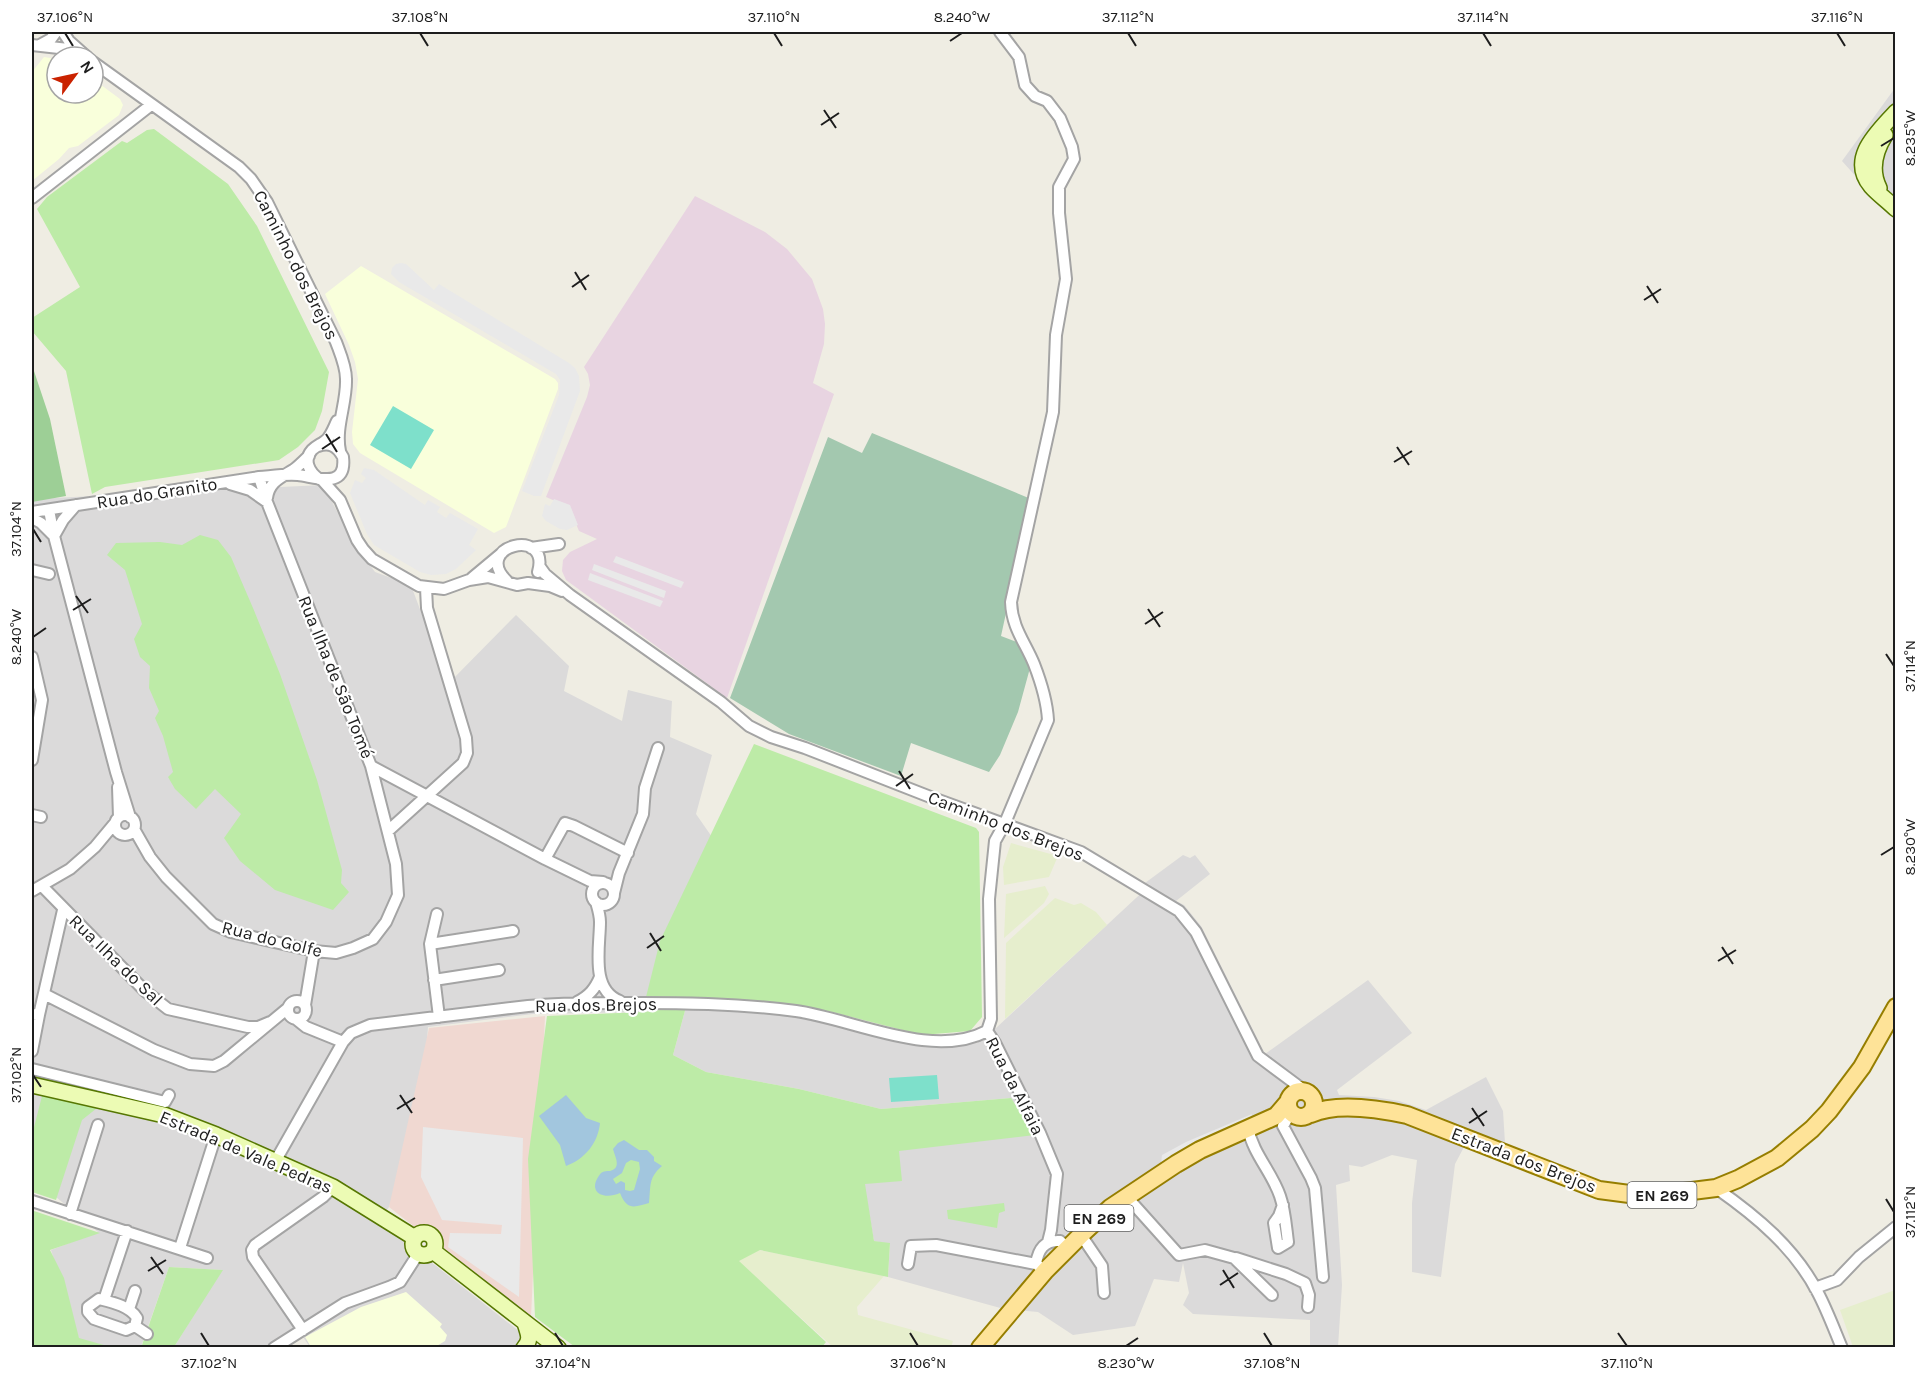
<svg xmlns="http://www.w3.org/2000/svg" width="1927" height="1379" font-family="Karla,sans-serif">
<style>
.residential{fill:#dbdada}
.commercial{fill:#f0d8d1}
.industrial{fill:#e8d4e1}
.education{fill:#f9ffdb}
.farmland{fill:#e6eecd}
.grass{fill:#bdeba7}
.forest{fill:#9dcf96}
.cemetery{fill:#a3c8af}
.pitch{fill:#7ee0cb}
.parking{fill:#e9e9e9}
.water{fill:#a2c6de;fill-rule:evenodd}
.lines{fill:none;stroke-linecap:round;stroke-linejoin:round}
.street-casing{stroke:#a4a4a4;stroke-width:14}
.secondary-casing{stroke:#567702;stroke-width:18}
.primary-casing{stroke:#967e00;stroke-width:20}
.street{stroke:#fff;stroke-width:10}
.secondary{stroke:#ecfbb4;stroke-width:15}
.primary{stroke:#fee398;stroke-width:16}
.ticks{fill:none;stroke:#1d1d1d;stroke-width:2}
.labels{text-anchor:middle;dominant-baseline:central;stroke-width:4.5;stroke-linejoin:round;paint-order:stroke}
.shield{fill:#fff;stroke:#616161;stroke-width:1.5}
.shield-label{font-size:16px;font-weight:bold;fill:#1d1d1d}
.street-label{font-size:18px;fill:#1d1d1d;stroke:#fff}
.neatline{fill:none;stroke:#1d1d1d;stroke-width:2}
.ticks-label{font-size:15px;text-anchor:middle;fill:#1d1d1d}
</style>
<rect width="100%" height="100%" fill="#efede3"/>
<path class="residential" d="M1895,88V220L1842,161Z
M323,485L355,545L375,572L405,583L412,588L448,684L516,615L569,666L564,691L622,721L628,690L672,701L670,737L712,755L696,814L712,837L643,1012L533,1014L428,1027L421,1120L389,1207L379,1221L520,1332L519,1345L516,1347H310L303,1337L285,1347H174L222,1270L169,1267L141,1347H111L79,1339L51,1250L98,1232L32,1177V499Z
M1183,855L1190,858L1195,855L1210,874L1176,901L1184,905L1201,926L1265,1054L1368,980L1412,1033L1337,1090L1339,1095L1374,1097L1399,1101L1426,1110L1486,1077L1503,1111L1505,1143L1464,1147L1455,1164L1441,1277L1412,1272V1203L1417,1160L1392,1155L1362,1167L1349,1165L1350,1181L1336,1185L1342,1285L1338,1347H1310V1320L1193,1314L1183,1305L1189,1293L1183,1263L1179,1282L1154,1279L1135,1326L1073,1335L1038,1312L1004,1309L888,1277L890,1244L874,1241L864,1184L898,1150L1011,1098L881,1109L799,1089L706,1072L673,1055L686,1007L766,1011L936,1046L977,1043L996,1028L1150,885L1145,883Z"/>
<path class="commercial" d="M545,1016L531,1317L389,1207L429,1028Z"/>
<path class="industrial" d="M695,196L765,232L787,249L812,279L823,309L825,324L824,344L813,383L834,394L727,698L566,580L562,571L563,560L570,552L597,539L579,531L569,507L546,497L587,397L590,385L588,374L584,367Z"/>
<path class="education" d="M44,57L57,59V93H93V79L120,99L123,105L119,115L78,146L69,148L59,159L32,181V72Z
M361,266L555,379L558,383V389L506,527L494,533L360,453L353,444L352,432L358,379L355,362L349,345L325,294Z
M406,1292L442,1324L440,1327L447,1335L445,1341L435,1347H311L305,1337L361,1307Z"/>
<path class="farmland" d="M1011,843L1058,856L1049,877L1004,885L1003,867Z
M1045,886L1049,894L1044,903L1004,938L1006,894Z
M1055,898L1074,905L1081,903L1096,912L1107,925L1005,1019L1006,943Z
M759,1250L884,1276L857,1307L858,1315L953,1341L951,1347L888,1348L886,1345L884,1348L833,1347L738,1261Z
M1895,1290V1347H1853L1840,1310Z"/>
<path class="grass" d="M154,129L228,184L257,226L329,372L322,411L315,430L298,447L279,460L105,487L92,494L66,371L32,331V318L80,287L37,209L47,197L122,141L127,143L147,130Z
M200,535L218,540L231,557L253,608L280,674L317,780L342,870L341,883L349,892L333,910L275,890L240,861L224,838L241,814L215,789L196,809L175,789L168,777L173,772L163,736L155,718L159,711L149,688L150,666L140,657L134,639L142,624L125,570L107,555L116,543L160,542L182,545Z
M754,744L976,828L979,832L982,1017L970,1031L922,1035L832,1012L768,1002L646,997L660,941Z
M686,1007L673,1055L706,1072L799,1089L881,1109L1011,1098L1035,1135L899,1151L902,1181L865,1184L874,1241L890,1243L888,1277L760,1250L739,1261L826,1342L822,1347H575L535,1317L528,1159L547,1016L643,1012Z
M42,1096L97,1108L82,1120L56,1200L32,1192V1135Z
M1004,1203L1005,1211L999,1213L997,1228L948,1219L947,1210Z
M34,1211L100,1233L50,1250L64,1278L79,1338L111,1347H32V1212Z
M169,1267L223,1270L174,1347L141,1348Z"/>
<path class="forest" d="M32,365L50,419L66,496L32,502Z"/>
<path class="cemetery" d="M872,433L1031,499L1001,636L1019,643L1030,668L1018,712L1000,755L989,772L911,743L901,776L789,734L730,698L828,437L862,453Z"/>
<path class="pitch" d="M393,406L434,430L411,469L370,445Z
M937,1075L939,1099L891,1102L889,1078Z"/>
<path class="parking" d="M401,263L406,264L434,290L439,284L569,363L575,368L579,376L580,391L541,496H534L522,491L559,395L560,380L556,374L399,282L391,274L392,268L396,264Z
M364,468L374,470L419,501L425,505L428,500L440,507L437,512L446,518L450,513L478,529L469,545L476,550L456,569L446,574L431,575L420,572L374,545L367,534L350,493L355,480L362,483L366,478L361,474Z
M554,499L570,505L578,525L567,530L560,529L546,521L542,516L545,504L550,506Z
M616,556L684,582L681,588L613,562Z
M594,564L666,591L664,598L592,570Z
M590,573L663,601L660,607L588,580Z
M1252,1114L1250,1121L1161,1164L1162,1155L1186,1142Z
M423,1127L523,1138L519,1297L448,1247L450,1233L501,1234L502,1225L442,1220L421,1177Z"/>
<path class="water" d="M566,1095L586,1118L600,1123C598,1143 585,1159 566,1166L560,1145L539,1116Z
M624,1140L639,1150H647L654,1157V1161L662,1166C648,1178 651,1186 649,1203C635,1207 627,1211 620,1193C602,1201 586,1191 601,1173C604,1171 607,1171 610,1171C622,1168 615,1157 613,1149L618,1143ZM631,1160L639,1162L640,1169L634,1190L630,1191L625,1190V1183L621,1181L616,1184L613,1179L622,1173L626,1163Z"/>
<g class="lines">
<g class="street-casing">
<path id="street" d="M63,32L69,41L87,57
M32,45L77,50
M40,45L51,39L56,32
M93,62L239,167L251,179L267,202L336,342C340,353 346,366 346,379C347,403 335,427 340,451
M32,198L151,105
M319,479C309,472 303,460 312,450C317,445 324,443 328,438C332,433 334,427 337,421
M322,480L340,500L357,540L363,549L372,559L419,586L444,589L469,580L488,577L517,585L528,583L550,586L562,591
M230,484L250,490L267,502
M267,498C269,482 280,478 293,470C299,466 304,460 309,456
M49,510L54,536L116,772L130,817
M32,512L259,477C272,476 285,474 298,475C316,477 347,490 343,457C337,446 330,442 318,446
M32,518L41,523L54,536L63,520L76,505
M531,548L559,544
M540,567L545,574L570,595L721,702L749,726L771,737L805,748L933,798L1081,852L1179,911L1196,932L1258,1056L1305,1091
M32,570L49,574
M472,578L502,553
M507,581C471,546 551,526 538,572
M32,657L42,700L32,760
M371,766L545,859L590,881L603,882
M118,787L119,817
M115 825a10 10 0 1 1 20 0a10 10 0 1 1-20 0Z
M32,815L41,817
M134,829L150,857L166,877L213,924L231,932L314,951L336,953L353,948L373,939L386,922L398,895L396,864L371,766L267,502L259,477
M388,831L463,763L467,753L466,738L427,608L426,588
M545,859L565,823L574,826L628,853
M592 894a11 11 0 1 1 22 0a11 11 0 1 1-22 0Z
M42,886L145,991L168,1009L248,1027H258L270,1022
M32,891L70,869L95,847L115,823
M614,893L619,873L643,814L645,788L658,748
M596,902C598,909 600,915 600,922C600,947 590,990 620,1001
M437,914L430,944L439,1017
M430,944L513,931
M434,980L499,970
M44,994L154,1050L190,1064L214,1066L224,1061L288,1008
M288 1010a9 9 0 1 1 18 0a9 9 0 1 1-18 0Z
M577,1002C589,996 595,989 600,977
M305,1005L314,951
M32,1014L39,1015L63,910
M296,1019L306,1027L343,1042
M987,1031L991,1019L989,899L995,841L1005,823L1048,720C1047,702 1041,682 1034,664C1025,642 1012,628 1011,602L1053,412L1056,335L1066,279L1059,213V187L1074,159L1072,147L1060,118L1047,101L1035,96L1025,85L1019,57L1000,32
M987,1031L995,1043L1040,1133L1057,1174L1051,1230L1048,1242
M32,1051L39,1015
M32,1069L165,1102L169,1095
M1287,1119L1283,1126L1311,1178L1315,1188L1323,1277
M1248,1128C1253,1154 1272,1172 1280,1196C1285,1210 1286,1227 1288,1242L1278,1248L1274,1223L1279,1216L1283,1205
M276,1160L343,1042L351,1033L370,1025C422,1019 475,1012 528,1006C566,1002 604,1003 642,1003C693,1003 745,1004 796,1011C853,1019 933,1060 987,1031
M1716,1188C1756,1216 1795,1248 1818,1293C1827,1310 1834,1329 1842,1348
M1127,1197L1179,1255L1205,1250L1234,1258L1272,1295
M32,1201L207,1258
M70,1214L98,1125
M1081,1235L1102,1266L1104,1293
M180,1248L216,1135
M1236,1258L1286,1274L1305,1283L1309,1295L1308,1307
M908,1264L911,1246L936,1245L1036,1264
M1040,1267L1036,1264C1038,1250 1044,1240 1060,1241L1068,1248
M1815,1288L1837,1280L1859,1257L1896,1227
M99,1299C111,1302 130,1306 137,1318L135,1326L126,1330L94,1319L88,1312V1307Z
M104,1300L127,1231
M129,1309L135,1291
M135,1326L147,1334
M303,1330L253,1257L252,1250L255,1245L323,1197L333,1187
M274,1348L345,1303L389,1287L400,1282L418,1254"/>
</g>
<g class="secondary-casing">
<path id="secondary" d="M1896,112C1878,132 1848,158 1871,186C1878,194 1888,201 1896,209
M1879,188C1870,170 1875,151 1885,135
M32,1085L164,1115L216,1135L333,1187L415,1238
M413 1244a11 11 0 1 1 22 0a11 11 0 1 1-22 0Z
M433,1251L558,1348
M524,1348C532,1340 528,1333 525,1323"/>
</g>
<g class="primary-casing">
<path id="primary" d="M1288 1104a13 13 0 1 1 26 0a13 13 0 1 1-26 0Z
M1311,1114C1337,1102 1379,1109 1407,1115L1599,1190L1637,1195H1660L1716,1188L1738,1179L1777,1158L1812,1129L1829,1111L1862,1067L1896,1007
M980,1348L1045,1271L1083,1233L1110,1208L1176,1164L1200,1150L1276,1116L1288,1102"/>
</g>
<use href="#street" class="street"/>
<use href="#secondary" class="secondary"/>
<use href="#primary" class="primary"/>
</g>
<path class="ticks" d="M65,33L73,46M420,33L428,46M774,33L782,46M1128,33L1136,46M1483,33L1491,46M1837,33L1845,46M950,41L962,33M824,110L836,128M821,125L839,113M1881,146L1894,138M575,272L586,290M1647,286L1658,303M572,287L589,275M1644,300L1661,289M326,434L337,452M1397,447L1409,465M322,449L340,437M1394,462L1412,451M33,529L41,542M76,596L88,613M1148,609L1160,627M73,610L91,599M1145,624L1163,612M33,637L46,628M1886,654L1894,666M899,771L910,789M896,786L913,774M1881,855L1894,847M650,933L661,951M1722,947L1733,964M647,948L664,936M1718,961L1736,950M33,1075L41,1087M400,1095L412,1113M1472,1108L1484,1126M397,1109L415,1098M1469,1123L1487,1111M1886,1199L1894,1212M151,1257L163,1274M1223,1270L1234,1288M148,1271L166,1260M1220,1285L1238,1273M201,1333L209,1346M555,1333L563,1346M910,1333L918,1346M1264,1333L1272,1346M1618,1333L1627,1346M1126,1346L1138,1338"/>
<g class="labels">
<g class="shield">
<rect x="1627.5" y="1182" width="69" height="26" rx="4.5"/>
<rect x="1064.5" y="1205" width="69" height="26" rx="4.5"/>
</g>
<g class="shield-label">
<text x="1662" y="1195">EN 269</text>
<text x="1099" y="1218">EN 269</text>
</g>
<g class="street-label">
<text transform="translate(296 265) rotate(63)">Caminho dos Brejos</text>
<text transform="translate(157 493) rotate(-9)">Rua do Granito</text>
<text transform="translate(336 677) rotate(68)">Rua Ilha de São Tomé</text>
<text transform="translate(1006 826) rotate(21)">Caminho dos Brejos</text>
<text transform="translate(272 939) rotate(14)">Rua do Golfe</text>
<text transform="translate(116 960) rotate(44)">Rua Ilha do Sal</text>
<text transform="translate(596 1005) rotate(-1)">Rua dos Brejos</text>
<text transform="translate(1015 1086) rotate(63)">Rua da Alfaia</text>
<text transform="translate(246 1152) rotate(23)">Estrada de Vale Pedras</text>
<text transform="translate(1524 1160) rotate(21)">Estrada dos Brejos</text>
</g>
</g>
<rect width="1927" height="1379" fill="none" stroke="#ffffff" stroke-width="66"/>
<g transform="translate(75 75) rotate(57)"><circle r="28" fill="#ffffff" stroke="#a5a5a5" stroke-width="1.5"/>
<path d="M0-4.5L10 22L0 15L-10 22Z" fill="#ca2200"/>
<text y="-9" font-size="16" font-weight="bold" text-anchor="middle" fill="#1d1d1d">N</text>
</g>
<rect x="33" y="33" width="1861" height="1313" class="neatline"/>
<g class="ticks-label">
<text x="65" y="22">37.106°N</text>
<text x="420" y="22">37.108°N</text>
<text x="774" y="22">37.110°N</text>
<text x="962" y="22">8.240°W</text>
<text x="1128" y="22">37.112°N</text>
<text x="1483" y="22">37.114°N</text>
<text x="1837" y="22">37.116°N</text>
<text transform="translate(1910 138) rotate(-90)" y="5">8.235°W</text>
<text transform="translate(16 529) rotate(-90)" y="5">37.104°N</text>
<text transform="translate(16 637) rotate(-90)" y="5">8.240°W</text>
<text transform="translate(1910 666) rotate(-90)" y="5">37.114°N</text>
<text transform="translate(1910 847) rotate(-90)" y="5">8.230°W</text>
<text transform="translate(16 1075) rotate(-90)" y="5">37.102°N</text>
<text transform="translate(1910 1212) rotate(-90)" y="5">37.112°N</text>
<text x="209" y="1368">37.102°N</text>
<text x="563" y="1368">37.104°N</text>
<text x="918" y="1368">37.106°N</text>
<text x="1126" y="1368">8.230°W</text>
<text x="1272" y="1368">37.108°N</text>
<text x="1627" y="1368">37.110°N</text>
</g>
</svg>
